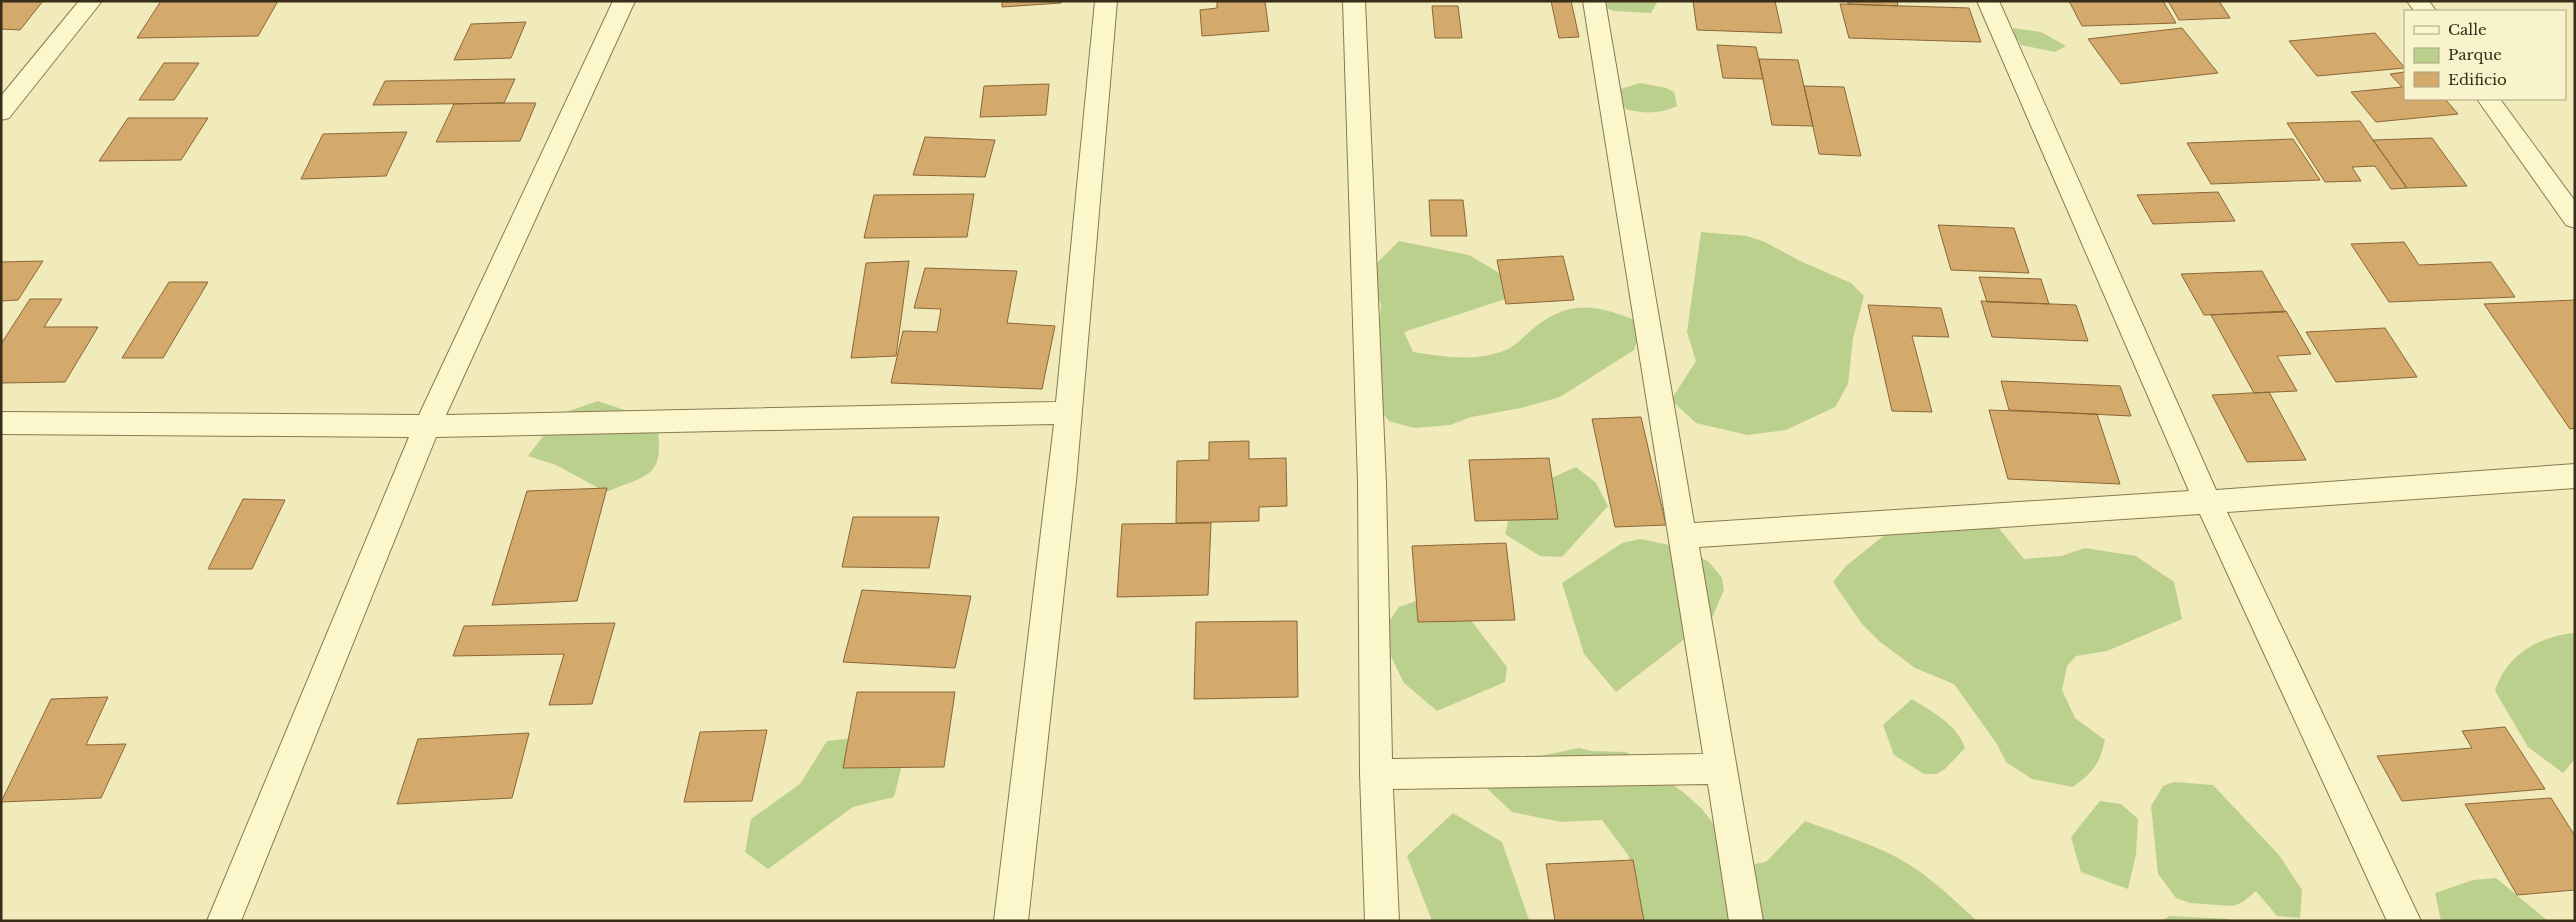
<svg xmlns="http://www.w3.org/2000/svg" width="2576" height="922" font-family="'Libre Baskerville',serif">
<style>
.green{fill:#bcd08d}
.building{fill:#d3a96c;stroke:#8a6737}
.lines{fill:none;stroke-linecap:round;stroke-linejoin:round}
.street-casing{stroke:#897953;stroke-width:2}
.street{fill:#fcf6cd;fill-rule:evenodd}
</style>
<rect width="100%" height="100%" fill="#f1eaba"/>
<path class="green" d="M1602,1H1658L1651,13L1614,11L1603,7Z
M2013,28L2041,32L2066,46L2055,52L2021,45L2015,36Z
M1640,83L1666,88L1674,92L1677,106C1660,114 1644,114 1626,109L1617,95L1621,89Z
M1701,232L1747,236L1765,242L1800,261L1851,283L1864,296L1853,338L1848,384L1835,407L1786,430L1748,435L1696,423L1671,400L1696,361L1687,332Z
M1399,241L1469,255L1496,271L1521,294L1404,332L1413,352C1444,357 1473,362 1503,351C1514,348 1525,335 1534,328C1570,299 1597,305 1637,321L1639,334L1634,350L1560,397L1521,408L1471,417L1450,425L1414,428L1389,421L1372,401L1381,305L1367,273Z
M598,401L657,421C664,477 653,473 606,492L556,465L528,456L560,414Z
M1576,467L1596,483L1608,506L1562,557L1540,556L1505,534L1515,494Z
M1906,518L1992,520L2024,559L2061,556L2085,548L2136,556L2174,582L2182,619L2107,651L2076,656L2067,666L2062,690L2075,718L2105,740C2099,765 2094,771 2073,787L2032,779L2006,762L1997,744L1954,684L1915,668L1879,641L1862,624L1833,582L1846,566Z
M1640,539L1684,548L1709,562L1722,578L1724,590L1712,618L1616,692L1584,654L1562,583L1622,543Z
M1425,598L1459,605L1507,667L1505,682L1437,711L1404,683L1380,634L1399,607Z
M2575,633V759L2563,773L2528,747L2495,691C2506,655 2539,636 2575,633Z
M1912,699C1932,712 1957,724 1965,748L1945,769L1936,774H1924L1894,755L1883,725Z
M879,735L904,757L894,797L853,807L768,869L745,852L751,819L800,784L827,741Z
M1579,748L1591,751L1626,752L1683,792L1702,809L1745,866L1766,862L1805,821C1839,834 1874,844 1905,862C1932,878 1954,900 1977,921H1640L1639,888L1628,855L1602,820L1561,822L1512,812L1480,782L1515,761Z
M2174,782L2213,785L2279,855L2302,890L2300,918L2277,916L2256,891L2243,902L2233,906L2190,903L2176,898L2158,874L2151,806L2163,786Z
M2100,801L2121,804L2138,819L2136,854L2128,889L2081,872L2071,837Z
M1453,813L1502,842L1529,920L1432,921L1407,856Z
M2496,878L2548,921H2441L2435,893L2473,880Z
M2170,916L2229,919L2232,921H2160Z"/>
<path class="building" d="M1,1H43L20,30L1,29Z
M161,1H278L258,36L137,38Z
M1002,1H1061V3L1002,7Z
M1217,1H1265L1269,31L1202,36L1200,10L1217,8Z
M1551,1H1571L1579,37L1559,38Z
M1693,1H1775L1782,33L1697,30Z
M1848,1H1897L1898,6L1848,4Z
M2069,1H2163L2176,23L2082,26Z
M2168,1H2219L2230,18L2179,20Z
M1840,4L1969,8L1981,42L1849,38Z
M1432,6H1458L1462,38H1435Z
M526,22L511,58L454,60L471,24Z
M2182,28L2218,73L2121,84L2088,39Z
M2375,33L2405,68L2317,76L2289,41Z
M1717,45L1756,47L1763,79L1723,78Z
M1759,59L1798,60L1813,126L1772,125Z
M164,63H199L174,100H139Z
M2405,72V99H2445L2458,114L2376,122L2351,92L2402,87L2390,74Z
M515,79L504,103L373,105L385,81Z
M1049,84L1046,115L980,117L984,86Z
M1804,86L1844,87L1861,156L1819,154Z
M504,103H536L520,141L436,142L454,104Z
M128,118H208L181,160L99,161Z
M2360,121L2373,140L2407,188L2391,189L2375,166L2352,167L2361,181L2325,182L2287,123Z
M407,132L386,176L301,179L323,134Z
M925,137L995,140L985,177L913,175Z
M2432,138L2467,186L2407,188L2373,140Z
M2293,139L2320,180L2211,184L2187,143Z
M2218,192L2235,221L2153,224L2137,195Z
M974,194L967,237L864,238L874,195Z
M1429,200H1463L1467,236H1431Z
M1938,225L2014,228L2029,273L1951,270Z
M2404,242L2419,265L2491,262L2515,297L2389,302L2351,244Z
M1563,256L1574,300L1506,304L1497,260Z
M43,261L18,300L1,301V262Z
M909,261L896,356L851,358L866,263Z
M925,268L1017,271L1007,323L1055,326L1042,389L891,383L903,331L937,332L941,309L914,308Z
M2262,271L2285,312L2204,315L2181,274Z
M1979,277L2041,279L2049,304L1987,302Z
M169,282H208L163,358H122Z
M30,299H62L44,327H98L65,382L1,383V344Z
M2575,300V428L2570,429L2484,304Z
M1981,301L2076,305L2088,341L1992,337Z
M1868,305L1941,308L1949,337L1912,336L1932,412L1892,411Z
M2286,311L2311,354L2277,356L2297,391L2254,393L2211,315Z
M2385,328L2417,377L2336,382L2306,332Z
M2001,381L2120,386L2131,416L2009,410Z
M2269,392L2306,460L2247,462L2212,395Z
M1989,410L2097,414L2120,484L2008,479Z
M1641,417L1666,525L1615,527L1592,419Z
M1249,441V459L1286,458L1287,506L1259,507V521L1176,523L1177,461L1209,460V442Z
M1549,458L1558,519L1475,521L1469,460Z
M607,488L577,601L492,605L527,491Z
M243,499L285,500L252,569H208Z
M853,517H939L929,568L842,567Z
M1211,523L1208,595L1117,597L1122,524Z
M1506,543L1515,620L1418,622L1412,546Z
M862,590L971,596L955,668L843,662Z
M1297,621L1298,697L1194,699L1196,622Z
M615,623L592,704L549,705L564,654L453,656L464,626Z
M857,692H955L944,767L843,768Z
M108,697L86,745L126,744L101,798L1,802L51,699Z
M2505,727L2545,789L2402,801L2377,756L2472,748L2462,731Z
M767,730L752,801L684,802L700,732Z
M529,733L512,798L397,804L418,739Z
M2551,798L2575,836V890L2517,895L2465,804Z
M1633,860L1644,921H1555L1546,864Z"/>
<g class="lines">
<g class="street-casing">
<path id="street" d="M79,1H102L9,118L1,120V96Z
M613,1H635L446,415L1056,402L1095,1H1117L1076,481L1028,921H994L1054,424L436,437L241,921H207L409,437L1,434V412L419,415Z
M1343,1H1365L1386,483L1392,759L1703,754L1583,1H1605L1694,523L2189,491L1977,1H1999L2216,490L2575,464V488L2227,512L2421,921H2387L2200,514L1699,547L1763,921H1729L1708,784L1393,789L1399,921H1365L1360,774L1358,483Z
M2407,1H2429L2436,11H2414Z
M2477,99H2500L2575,201V228L2566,225Z"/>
</g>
<use href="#street" class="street"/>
</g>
<rect width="2576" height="922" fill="none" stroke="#372d19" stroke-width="5"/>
<rect x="2404" y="10" width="162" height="90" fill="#f8f3ca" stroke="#aba483"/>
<rect x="2414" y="26" width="25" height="8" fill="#fcf6cd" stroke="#aba483"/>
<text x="2448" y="35" font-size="15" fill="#372d19">Calle</text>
<rect x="2414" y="48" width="25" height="15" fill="#bcd08d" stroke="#aba483"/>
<text x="2448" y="60" font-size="15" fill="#372d19">Parque</text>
<rect x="2414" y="72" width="25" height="15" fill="#d3a96c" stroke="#aba483"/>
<text x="2448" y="85" font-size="15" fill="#372d19">Edificio</text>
</svg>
